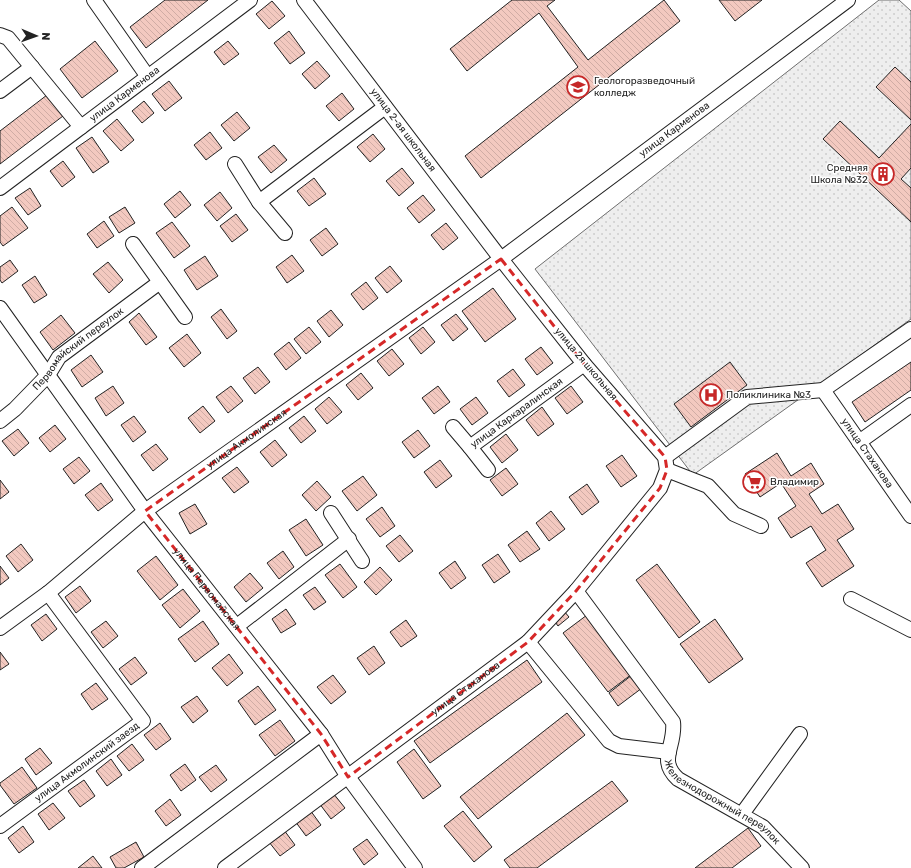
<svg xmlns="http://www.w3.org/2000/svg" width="911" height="868" font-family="Rubik,sans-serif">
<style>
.grass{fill:url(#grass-dots);stroke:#6f6f6f}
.building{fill:url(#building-back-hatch);stroke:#222}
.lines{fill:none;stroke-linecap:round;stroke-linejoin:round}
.minor-casing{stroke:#222;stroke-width:16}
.minor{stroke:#fff;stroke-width:14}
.marked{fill:none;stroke:#d62828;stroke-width:3;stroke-dasharray:8 5;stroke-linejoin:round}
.labels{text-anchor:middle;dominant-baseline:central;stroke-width:3;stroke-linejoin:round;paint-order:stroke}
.poi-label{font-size:10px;fill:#222;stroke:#fff;text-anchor:start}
.street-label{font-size:10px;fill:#222;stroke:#fff}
</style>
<defs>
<pattern id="grass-dots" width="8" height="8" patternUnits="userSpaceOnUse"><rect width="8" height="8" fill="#eee"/><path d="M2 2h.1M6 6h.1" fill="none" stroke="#ccc" stroke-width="1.8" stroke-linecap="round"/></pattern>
<pattern id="building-back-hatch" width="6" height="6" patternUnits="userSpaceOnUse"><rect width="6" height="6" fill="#f3c9c0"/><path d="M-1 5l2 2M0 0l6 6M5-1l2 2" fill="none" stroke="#d0aca5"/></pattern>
</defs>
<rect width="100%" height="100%" fill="#fff"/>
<path class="grass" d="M879,0H899L911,11V319L693,475L535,269Z"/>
<path class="building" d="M165,0H208L146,48L130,27Z
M512,0H555L547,6L588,60L664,0L680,21L481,178L465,156L578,67L539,13L467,71L450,49Z
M719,0H762L735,21Z
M272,1L285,16L269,29L256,14Z
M289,31L305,53L290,64L274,43Z
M95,41L118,71L82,98L60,69Z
M228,41L239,54L224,65L214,52Z
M317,61L330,76L315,89L302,74Z
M895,67L911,82V120L876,87Z
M169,81L182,98L165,111L152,94Z
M342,93L354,109L339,121L326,106Z
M47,95L63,116L0,164V131Z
M144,101L154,113L142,123L132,111Z
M237,112L250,128L234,141L221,125Z
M117,119L134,140L121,151L103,131Z
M840,121L879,158L911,124V168L901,179L911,188V222L823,139Z
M210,132L222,148L206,160L194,145Z
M373,134L385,149L370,162L357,147Z
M92,137L109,162L93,173L76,148Z
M274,145L287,160L271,173L258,157Z
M63,161L75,177L62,187L50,171Z
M402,168L414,183L399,196L386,181Z
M314,178L326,194L309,206L297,191Z
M30,188L41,206L28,215L15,198Z
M180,191L191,205L175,218L164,204Z
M220,192L232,208L217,221L204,205Z
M423,195L435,210L419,223L407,208Z
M12,207L28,228L3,246L0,242V216Z
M125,207L135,223L119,233L109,217Z
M236,214L248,230L232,242L220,226Z
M104,221L114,236L97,248L87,234Z
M172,222L190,246L174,258L156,233Z
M446,223L458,238L443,250L431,235Z
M326,228L338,244L322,256L310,240Z
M292,255L304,271L287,283L276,267Z
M205,256L218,276L197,290L184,270Z
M10,260L18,271L2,283L0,280V267Z
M108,262L123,280L109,293L93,274Z
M390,266L402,281L387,293L375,278Z
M35,276L47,295L34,303L22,285Z
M366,282L378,298L363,310L351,294Z
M493,288L516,319L485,342L462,311Z
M221,309L237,331L227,339L211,317Z
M331,310L343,325L329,337L317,321Z
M139,313L157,337L146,345L129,322Z
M456,314L468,329L453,341L441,325Z
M61,315L75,333L53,350L40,332Z
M309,327L321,342L306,354L294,339Z
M423,327L435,342L421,354L409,338Z
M187,334L201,353L184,367L169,348Z
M289,342L301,358L286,370L274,354Z
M541,347L553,363L537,375L525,359Z
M392,349L404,364L389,376L377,361Z
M91,355L103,372L82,387L71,370Z
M730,362L747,385L691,427L674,404Z
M911,362V390L865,422L852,402Z
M258,367L270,382L255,394L243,378Z
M513,369L525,385L509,397L497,381Z
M361,373L373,388L358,400L346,385Z
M113,386L124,403L106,416L95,398Z
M231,386L243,401L228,413L216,397Z
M438,386L450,402L434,414L422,398Z
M571,386L583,402L567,414L555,398Z
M329,397L342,412L327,424L315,409Z
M476,397L488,413L472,425L460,409Z
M203,406L215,421L200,433L188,418Z
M542,407L554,424L538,436L526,420Z
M134,416L146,432L133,442L121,425Z
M304,416L316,431L301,443L289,428Z
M55,425L66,439L50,452L39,438Z
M18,429L29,443L14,456L2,441Z
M418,430L430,446L414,458L402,442Z
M506,434L518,450L502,463L490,447Z
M275,440L287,455L272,467L260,452Z
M156,444L168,459L153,471L141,455Z
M777,453L791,476L811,463L824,484L809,494L822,514L838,504L854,529L837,540L854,566L822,587L806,563L826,550L811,526L791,538L778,518L796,506L781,483L760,497L745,474Z
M622,455L637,476L621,487L606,466Z
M79,457L90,471L74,484L63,469Z
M440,460L452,476L436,488L424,472Z
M237,467L249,482L234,493L222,478Z
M506,468L518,484L502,496L490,480Z
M363,476L377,495L357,511L342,491Z
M0,480L9,492L0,499Z
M317,481L331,497L316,511L302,495Z
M101,483L113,500L98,511L85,495Z
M587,484L599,502L582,515L569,497Z
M195,504L207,524L190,534L179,513Z
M382,507L395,526L380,537L366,519Z
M551,511L565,529L549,541L536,523Z
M306,519L323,545L306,556L289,530Z
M527,531L540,549L520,562L508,545Z
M400,535L413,551L399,562L386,546Z
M21,544L33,560L18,572L6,556Z
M283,551L294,567L279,579L267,563Z
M498,554L510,572L494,583L482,565Z
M156,556L178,585L160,600L137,571Z
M455,561L466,578L451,589L439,573Z
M340,564L357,587L343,598L325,575Z
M657,564L700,622L679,638L636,580Z
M0,566L9,578L0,585Z
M380,567L392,580L376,595L364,582Z
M250,573L263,588L246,602L234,587Z
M80,586L91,601L76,613L65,597Z
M315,587L326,602L314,610L303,595Z
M183,589L200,611L180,628L162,605Z
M286,609L296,624L281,633L272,619Z
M564,611L569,617L558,626L553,619Z
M46,614L57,629L42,641L31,625Z
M587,615L632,674L608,692L563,633Z
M715,619L743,659L709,683L680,644Z
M406,620L417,636L401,647L390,632Z
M106,621L118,636L103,648L91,632Z
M203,621L219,644L195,662L178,639Z
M374,646L385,663L369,675L357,658Z
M0,652L9,664L0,670Z
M229,654L243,673L227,686L212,668Z
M135,657L147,673L131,685L119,669Z
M527,660L542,682L430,763L414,741Z
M333,675L346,692L331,704L317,687Z
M632,675L642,688L618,706L609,693Z
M96,683L108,699L92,710L81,694Z
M258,686L276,710L255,725L238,701Z
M197,696L208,711L193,723L181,707Z
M567,713L585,735L478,819L460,797Z
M280,720L295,741L275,756L259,735Z
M160,723L171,739L156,750L144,735Z
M132,744L144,760L129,771L117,756Z
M40,748L52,763L36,775L25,759Z
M414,749L441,786L423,799L397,762Z
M111,759L122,775L107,786L96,771Z
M185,764L196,780L181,791L170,775Z
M216,765L227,780L211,792L199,777Z
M22,767L37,788L14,804L0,785V783Z
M84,780L95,796L80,807L68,791Z
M612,781L628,801L537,868H510L504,860Z
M333,793L345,808L331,819L319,803Z
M170,799L181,815L166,826L155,811Z
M53,803L65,818L49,830L38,814Z
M310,810L321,825L306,836L295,821Z
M463,811L492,847L474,862L444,826Z
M23,826L34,842L19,853L8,838Z
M748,828L761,846L732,868H695Z
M284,830L295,845L280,856L269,842Z
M367,839L378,854L364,865L353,849Z
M136,842L144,857L124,868H116L110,857Z
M93,856L102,868H78Z"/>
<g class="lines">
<g class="minor-casing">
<g id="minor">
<path d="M94,0L148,77"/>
<path d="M0,35L8,38L81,127"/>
<path d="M0,91L32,67"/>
<path d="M235,164L259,202"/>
<path id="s1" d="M0,188L250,0"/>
<path d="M285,233L259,202L385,107"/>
<path d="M133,244L185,317"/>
<path id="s2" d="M0,308L145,511L321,734L348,777L415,868"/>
<path id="s3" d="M823,390L911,516"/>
<path id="s4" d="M0,421L15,409L48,375L59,357L160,282"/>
<path id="s5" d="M453,427L470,447L584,364"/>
<path d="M859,442L911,405"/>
<path d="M470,447L488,470"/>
<path d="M665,457L747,397L823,390L911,329"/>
<path d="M667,470L708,486L734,514L761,526"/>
<path d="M331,513L362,561"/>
<path id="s6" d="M576,591L673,722C676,746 657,760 678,779L763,827L802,868"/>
<path d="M851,599L911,630"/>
<path d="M237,626L349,539"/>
<path id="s7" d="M0,628L48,593L145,511L501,259L848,0"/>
<path d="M528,642L609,741L619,746L669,752"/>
<path d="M742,814L800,734"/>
<path id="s8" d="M0,826L143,721L48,593"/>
<path d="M142,868L321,734"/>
<path id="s9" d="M225,868L528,642L576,591L660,488L667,470L665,457L584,364L501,259L304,0"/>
</g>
</g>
<use href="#minor" class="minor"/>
</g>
<path class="marked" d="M501,259L584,364L665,457L667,470L660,488L576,591L528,642L348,777L321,734L145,511Z"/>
<defs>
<g id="university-ring" transform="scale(1.15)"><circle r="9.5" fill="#fff" stroke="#c62828" stroke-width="1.5"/><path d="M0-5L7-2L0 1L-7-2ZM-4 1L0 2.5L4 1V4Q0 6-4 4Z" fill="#c62828"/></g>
<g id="building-ring" transform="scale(1.15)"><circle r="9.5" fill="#fff" stroke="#c62828" stroke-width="1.5"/><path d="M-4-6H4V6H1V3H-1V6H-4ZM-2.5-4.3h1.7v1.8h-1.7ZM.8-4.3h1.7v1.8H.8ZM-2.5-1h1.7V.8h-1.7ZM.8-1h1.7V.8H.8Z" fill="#c62828"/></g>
<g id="hospital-ring" transform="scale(1.15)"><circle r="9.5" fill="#fff" stroke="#c62828" stroke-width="1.5"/><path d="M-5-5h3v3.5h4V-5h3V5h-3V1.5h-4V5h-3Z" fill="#c62828"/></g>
<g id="supermarket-ring" transform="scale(1.15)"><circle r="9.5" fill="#fff" stroke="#c62828" stroke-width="1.5"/><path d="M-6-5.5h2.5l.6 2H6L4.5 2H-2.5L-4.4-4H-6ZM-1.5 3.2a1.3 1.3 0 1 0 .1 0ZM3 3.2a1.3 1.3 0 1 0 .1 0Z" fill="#c62828"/></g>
</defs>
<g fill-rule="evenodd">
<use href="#university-ring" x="578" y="87"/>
<use href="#building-ring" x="883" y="174"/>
<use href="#hospital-ring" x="711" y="395"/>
<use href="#supermarket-ring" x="754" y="482"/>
</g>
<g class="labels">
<g class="poi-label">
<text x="594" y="81">Геологоразведочный<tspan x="594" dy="12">колледж</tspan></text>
<text x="868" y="168" text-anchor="end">Средняя<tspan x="868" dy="12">Школа №32</tspan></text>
<text x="726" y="395">Поликлиника №3</text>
<text x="770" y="482">Владимир</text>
</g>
<g class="street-label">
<text stroke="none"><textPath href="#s1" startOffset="156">улица Карменова</textPath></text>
<text transform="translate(403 130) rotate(53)">улица 2-ая школьная</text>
<text stroke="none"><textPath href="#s7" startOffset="839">улица Карменова</textPath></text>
<text stroke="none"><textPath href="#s4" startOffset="107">Первомайский переулок</textPath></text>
<text transform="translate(586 364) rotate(50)">улица 2я школьная</text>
<text stroke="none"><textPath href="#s5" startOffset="84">улица Каркаралинская</textPath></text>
<text stroke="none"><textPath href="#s7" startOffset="311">улица Акмолинская</textPath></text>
<text stroke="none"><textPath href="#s3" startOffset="77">улица Стаханова</textPath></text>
<text stroke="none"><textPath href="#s2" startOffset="349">улица Первомайская</textPath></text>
<text stroke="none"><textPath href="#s9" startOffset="300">улица Стаханова</textPath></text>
<text stroke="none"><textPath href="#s8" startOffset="108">улица Акмолинский заезд</textPath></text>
<text stroke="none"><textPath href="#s6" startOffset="272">Железнодорожный переулок</textPath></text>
</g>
</g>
<g transform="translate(36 36) rotate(92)" stroke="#ffffff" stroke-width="3" paint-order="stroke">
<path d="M0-3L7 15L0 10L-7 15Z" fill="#222222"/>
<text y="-6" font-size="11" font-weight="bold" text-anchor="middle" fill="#222222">N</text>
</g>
</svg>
